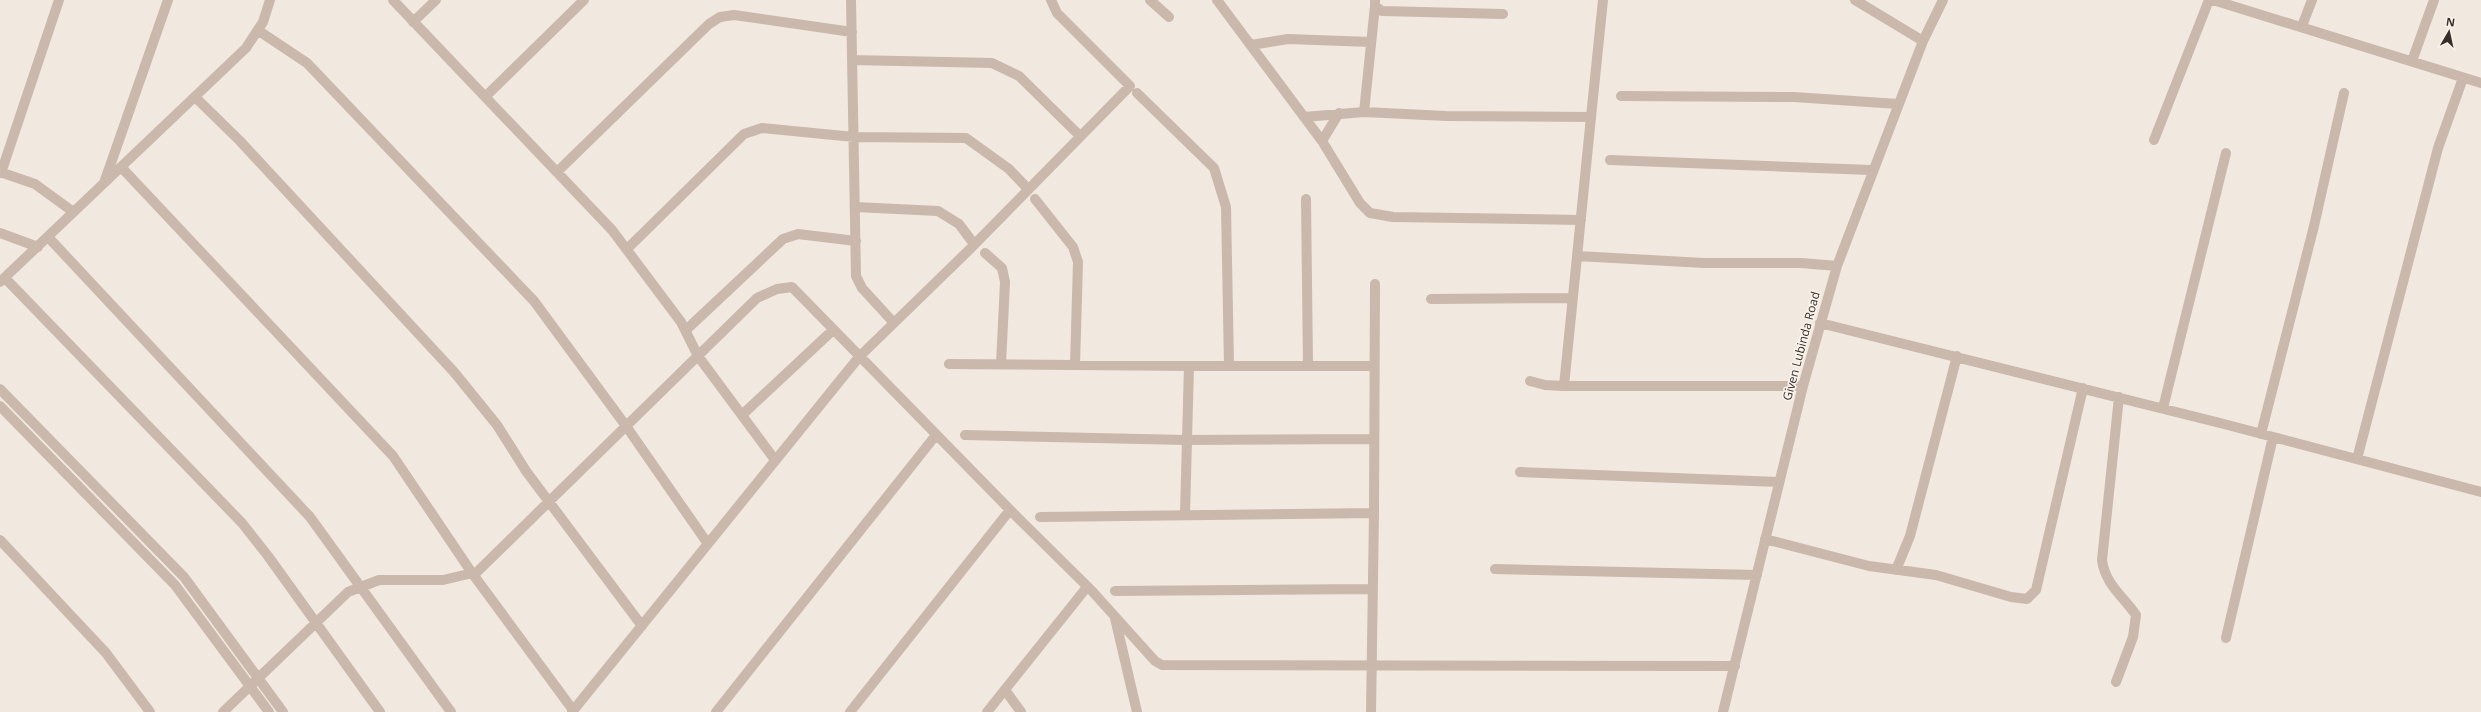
<svg xmlns="http://www.w3.org/2000/svg" width="2481" height="712" font-family="'Open Sans',sans-serif">
<style>
.lines{fill:none;stroke-linecap:round;stroke-linejoin:round}
.minor{stroke:#c9b8ab;stroke-width:10}
.labels{text-anchor:middle;dominant-baseline:central;stroke-width:3.5;stroke-linejoin:round;paint-order:stroke}
.street-label{font-size:12px;fill:#372e2a;stroke:#f9f2eb}
</style>
<rect width="100%" height="100%" fill="#f1e8df"/>
<g class="lines">
<path class="minor" d="M393,0L612,230L681,322L698,356L775,460
M851,0L856,276L862,288L894,323
M1150,0L1169,17
M1217,0L1322,141L1360,203L1370,213L1393,217L1581,220
M1375,0V6L1382,11L1503,14
M1855,0L1923,41
M2213,0L2481,83
M413,22L436,0
M2302,26L2312,0
M259,31L307,63L534,301L626,426L708,544
M1251,45L1288,39L1371,42
M852,60L992,63L1019,76L1080,136
M2412,61L2434,0
M1137,93L1214,168L1226,207L1229,365
M1621,96L1794,97L1898,104
M195,97L240,141L454,372L497,425L526,471L642,626
M485,97L584,0
M1364,112L1375,6
M1304,117L1364,112L1446,116L1591,117L1564,386
M1591,117L1603,0
M2154,140L2209,0
M1322,141L1339,113
M1610,160L1871,170
M122,168L393,456L472,573L573,710
M0,172L35,184L72,211
M557,172L709,24L720,17L734,15L852,32
M1,173L59,0
M104,183L168,0
M1035,199L1073,247L1078,262L1075,365
M1306,199L1308,365
M855,207L938,211L959,224L974,244
M0,233L38,247
M48,237L310,517L451,712
M627,249L744,134L762,128L854,137L966,138L1009,169L1028,189
M985,253L1002,268L1005,282L1001,364
M1577,256L1704,263H1801L1837,266
M5,278L242,523L268,556L380,712
M0,282L246,48L263,22L270,0
M1431,299L1573,298
M1820,323L2224,424L2481,492
M686,330L783,239L798,234L856,241
M949,364L1189,366
M1530,381L1545,385L1564,386H1803
M0,389L184,577L283,712
M0,406L175,585L269,712
M2163,408L2226,153
M742,415L833,330
M2261,434L2314,226L2344,93
M965,435L1186,440L1374,439
M2357,459L2438,148L2463,78
M1520,472L1779,482
M1374,513L1375,284
M1185,514L1189,366H1374
M1040,517L1374,513L1371,712
M1765,539L1869,566L1936,575L2011,597L2027,599L2036,590L2083,388
M0,540L106,653L150,712
M1495,569L1757,575
M1896,570L1910,536L1957,356
M1115,591L1373,589
M1115,618L1137,712
M2226,638L2273,437
M2116,682L2133,637L2136,615C2123,596 2105,584 2102,560L2119,397
M1005,690L1021,712
M223,712L348,592L379,580H443L477,572L757,298L777,289L792,287L1017,517L1092,591L1155,661L1162,665L1735,666
M572,712L859,357L969,250L1130,86L1057,13L1051,0
M716,712L936,435
M850,712L1010,510
M987,712L1087,587
M1723,712L1803,386L1837,266L1923,41L1943,0"/>
</g>
<g class="labels">
<g class="street-label">
<text transform="translate(1801 346) rotate(-75)">Given Lubinda Road</text>
</g>
</g>
<g transform="translate(2449 32) rotate(9)" stroke="#f9f2eb" stroke-width="3" paint-order="stroke">
<path d="M0-3L7 15L0 10L-7 15Z" fill="#372e2a"/>
<text y="-6" font-size="11" font-weight="bold" text-anchor="middle" fill="#372e2a">N</text>
</g>
</svg>
